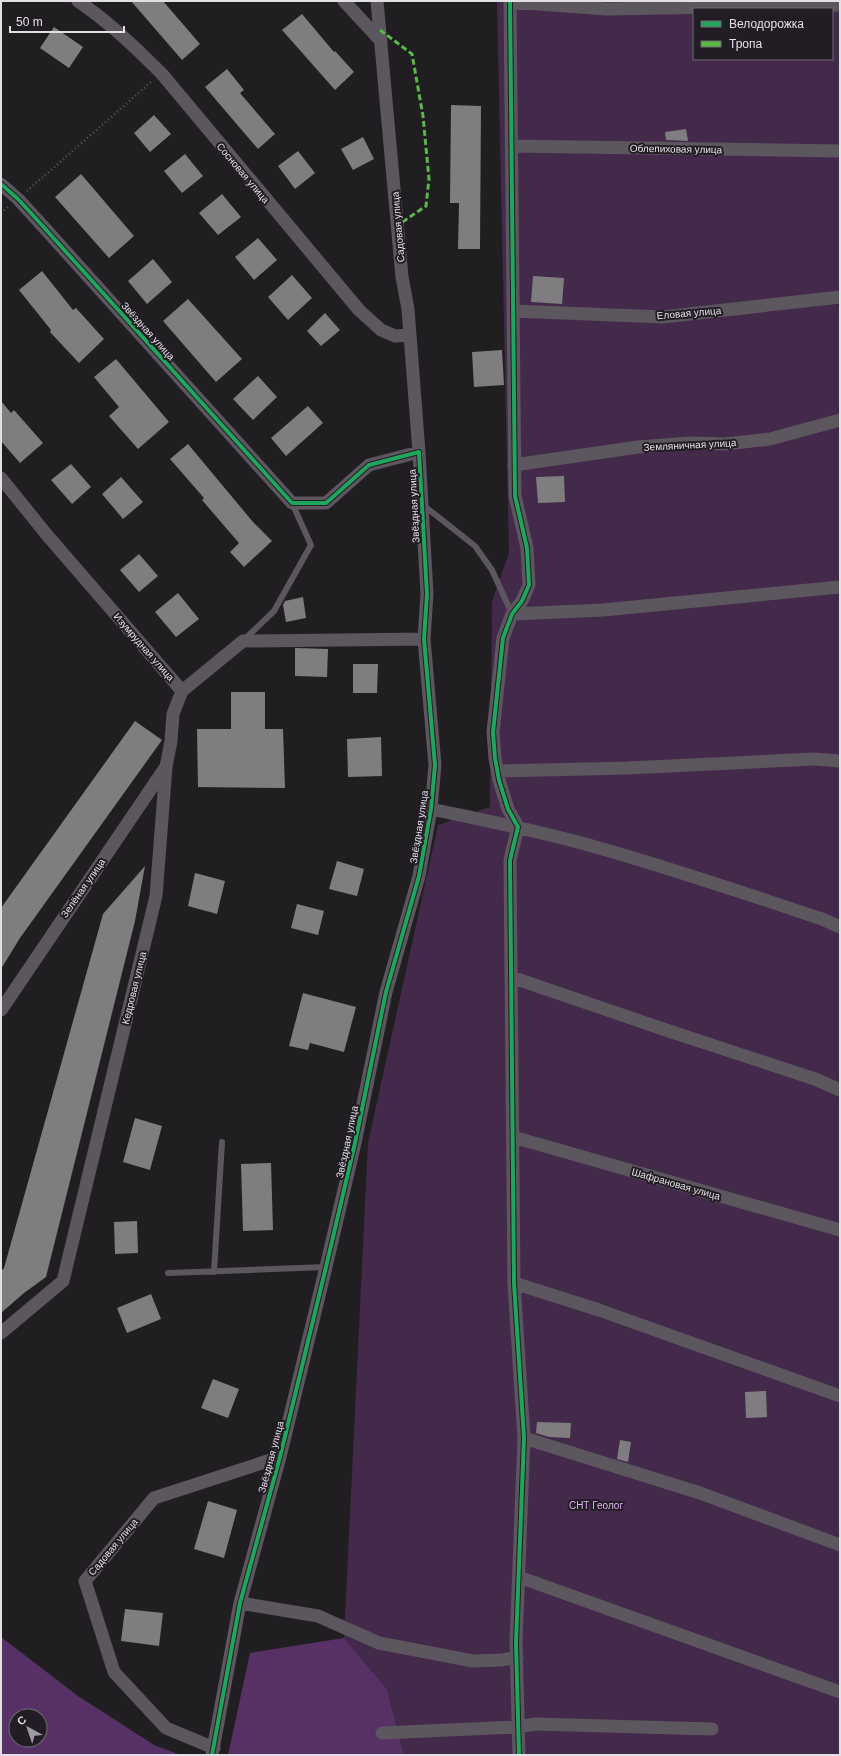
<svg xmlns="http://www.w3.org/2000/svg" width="841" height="1756" font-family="Helvetica,sans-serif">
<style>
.green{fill:#432a4b;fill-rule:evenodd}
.forest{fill:#573065;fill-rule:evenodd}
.building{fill:#7f7d80}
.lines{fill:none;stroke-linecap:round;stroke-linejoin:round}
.path{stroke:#5b565d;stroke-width:2.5;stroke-dasharray:1 3;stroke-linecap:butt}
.lane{stroke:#5c565f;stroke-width:6}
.street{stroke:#5c565f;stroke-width:13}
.quiet{stroke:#58b947;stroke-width:3;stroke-dasharray:6 3;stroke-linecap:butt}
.cycleway-casing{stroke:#221c24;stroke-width:6}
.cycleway{stroke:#20a55d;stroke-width:4}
.labels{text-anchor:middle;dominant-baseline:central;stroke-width:4;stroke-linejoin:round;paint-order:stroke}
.street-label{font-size:10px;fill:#e3e0e5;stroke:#221c24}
.park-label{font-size:10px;fill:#e3aff6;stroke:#221c24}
</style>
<rect width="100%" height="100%" fill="#211e22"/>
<path class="green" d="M497,1H840V1755H404L387,1689L344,1638L368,1143L438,825L490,807L492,602L509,553ZM694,9H832V59H694Z"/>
<path class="forest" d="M1,1637L78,1696L154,1745L181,1755H1ZM16,1716H40V1740H16Z
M344,1638L387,1689L404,1755H228L250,1653Z"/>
<path class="building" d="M131,1H163L200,44L182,60Z
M302,14L334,52L335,51L354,72L335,90L282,30Z
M54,27L83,47L69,68L40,48Z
M227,69L244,90L240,93L275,134L258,149L205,87Z
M451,105L481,106L480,249H458L459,203H450Z
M154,115L171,134L150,152L134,133Z
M686,129L688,141L666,140L665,132Z
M363,137L374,159L353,170L341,149Z
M298,151L315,173L295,189L278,166Z
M185,154L203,176L182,193L164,171Z
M81,174L134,236L109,258L55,197Z
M222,194L241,217L218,235L199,213Z
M258,238L277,260L254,280L235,257Z
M153,259L172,282L147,304L128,281Z
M42,271L73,310L76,308L104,339L79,363L50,332L51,330L19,290Z
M292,275L312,298L288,320L268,297Z
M533,276L564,278L562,304L531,302Z
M188,299L242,359L216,382L163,321Z
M325,313L340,330L321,346L307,331Z
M502,350L504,385L474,387L472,352Z
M116,359L169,422L138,449L109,416L119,407L94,377Z
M258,376L277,397L253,420L233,399Z
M1,401L11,413L14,410L43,443L20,463L1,441Z
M308,406L323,423L286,456L271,438Z
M188,444L253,522L272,541L244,567L230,552L239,543L202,500L204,498L170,459Z
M71,464L91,487L72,504L51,480Z
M564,476L565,502L538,503L536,477Z
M121,477L143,502L123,519L102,494Z
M139,554L158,576L139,592L120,570Z
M178,593L199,619L176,637L155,612Z
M303,597L306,618L286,622L283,605L285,601Z
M295,648L328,649L327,677L295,676Z
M353,664H378L377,693H353Z
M231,692H265V729H283L285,788L198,787L197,729H231Z
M135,721L162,740L20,938L1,969V908Z
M381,737L382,776L348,777L347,739Z
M337,861L364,869L357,896L329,889Z
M145,866L135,921L46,1277L24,1293L1,1313V1271L4,1268L103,914Z
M195,873L225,881L217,914L188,906Z
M297,904L324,911L318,935L291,928Z
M303,993L356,1007L344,1052L310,1043L308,1050L289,1046Z
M135,1118L162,1126L150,1170L123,1162Z
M271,1163L273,1230L243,1231L241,1164Z
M137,1221L138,1253L115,1254L114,1222Z
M151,1294L161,1319L127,1333L117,1308Z
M213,1379L239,1389L228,1418L201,1408Z
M766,1391L767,1417L746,1418L745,1392Z
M537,1422L571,1423L570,1438L549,1437L536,1433Z
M620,1440L631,1442L628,1462L617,1459Z
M208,1501L237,1510L224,1558L194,1549Z
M125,1609L163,1613L159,1646L121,1641Z"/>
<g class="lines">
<path class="path" d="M27,191L151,82
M1,213L8,207"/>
<path class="lane" d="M423,505L475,546L492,570L512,614
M245,639L274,611L311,545L292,503
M214,1272L222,1142
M168,1273L326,1267"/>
<path class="street" d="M78,1C109,22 135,47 162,74L359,310L381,330L395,336L410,335
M344,1L381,41
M377,1L402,277L408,309L419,452
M510,1L515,496L527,548L529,585L522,601L512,614L503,638L493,732L495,758L499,780L508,809L518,827L510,860L514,1283L524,1438L516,1642L519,1755
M510,2L607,9L840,5
M511,146L840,151
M1,184L18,199L40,223L292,503H326L369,465L419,452L427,594L424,639L435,765L431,809L419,876L386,992L355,1143L326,1267L280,1457L240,1603L212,1755
M513,311L663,317L840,297
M514,465L638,447L691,443L725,444L770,439L840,420
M1,478L47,535L182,691
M512,614L603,610L840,587
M498,771L628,768L814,759L840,761
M431,809C483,820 534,830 585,844C665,866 744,893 822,919L840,927
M511,977L666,1030L815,1079L840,1090
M1,1010L165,768
M513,1137L840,1230
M514,1283L599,1310L840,1396
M1,1333L63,1281L156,896L166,767L171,741L173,714L182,691L243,641L424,639
M524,1438L700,1493L840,1545
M519,1577L840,1692
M240,1603L318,1616L379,1643L473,1661L502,1660L517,1657
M382,1733L518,1727L535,1724L712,1729
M214,1748L166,1728L114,1672L85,1581L154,1498L280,1457"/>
<path class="quiet" d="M380,30L412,54L423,116L429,179L426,206L398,225"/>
<g class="cycleway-casing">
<path id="cycleway" d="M510,1L515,496L527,548L529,585L522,601L512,614L503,638L493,732L495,758L499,780L508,809L518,827L510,860L514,1283L524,1438L516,1642L519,1755
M1,184L18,199L40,223L292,503H326L369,465L419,452L427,594L424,639L435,765L431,809L419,876L386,992L355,1143L326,1267L280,1457L240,1603L212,1755"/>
</g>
<use href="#cycleway" class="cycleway"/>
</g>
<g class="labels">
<g class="street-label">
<text transform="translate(676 149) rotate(1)">Облепиховая улица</text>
<text transform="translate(243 173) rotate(50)">Сосновая улица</text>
<text transform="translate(398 227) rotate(-95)">Садовая улица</text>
<text transform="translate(689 313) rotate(-5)">Еловая улица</text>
<text transform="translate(148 331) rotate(48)">Звёздная улица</text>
<text transform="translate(690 445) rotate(-3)">Земляничная улица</text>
<text transform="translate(414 506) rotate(-93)">Звёздная улица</text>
<text transform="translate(144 647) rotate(49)">Изумрудная улица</text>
<text transform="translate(419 827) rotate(-81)">Звёздная улица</text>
<text transform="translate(83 888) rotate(-55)">Зелёная улица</text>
<text transform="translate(134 988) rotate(-76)">Кедровая улица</text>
<text transform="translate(347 1142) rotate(-78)">Звёздная улица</text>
<text transform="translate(676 1184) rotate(16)">Шафрановая улица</text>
<text transform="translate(271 1457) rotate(-75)">Звёздная улица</text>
<text transform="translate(113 1547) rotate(-50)">Садовая улица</text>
</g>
<g class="park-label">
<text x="596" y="1505">СНТ Геолог</text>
</g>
</g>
<rect width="841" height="1756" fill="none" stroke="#e3e0e5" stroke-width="4"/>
<rect x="693" y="8" width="140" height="52" fill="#221c24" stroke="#6f6a71"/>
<rect x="701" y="21" width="20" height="6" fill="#20a55d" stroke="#6f6a71"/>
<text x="729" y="28" font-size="12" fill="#e3e0e5">Велодорожка</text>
<rect x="701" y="41" width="20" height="6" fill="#58b947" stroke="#6f6a71"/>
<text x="729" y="48" font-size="12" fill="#e3e0e5">Тропа</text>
<g transform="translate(28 1728) rotate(320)"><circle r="19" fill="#221c24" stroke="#6f6a71"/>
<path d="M0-3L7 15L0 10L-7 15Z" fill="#9f9ca1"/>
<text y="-6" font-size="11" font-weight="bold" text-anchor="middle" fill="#e3e0e5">С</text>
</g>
<path d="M10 26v6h114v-6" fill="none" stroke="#e3e0e5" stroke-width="2"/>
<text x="16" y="26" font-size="12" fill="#e3e0e5" stroke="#221c24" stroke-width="3" paint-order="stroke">50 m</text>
</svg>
